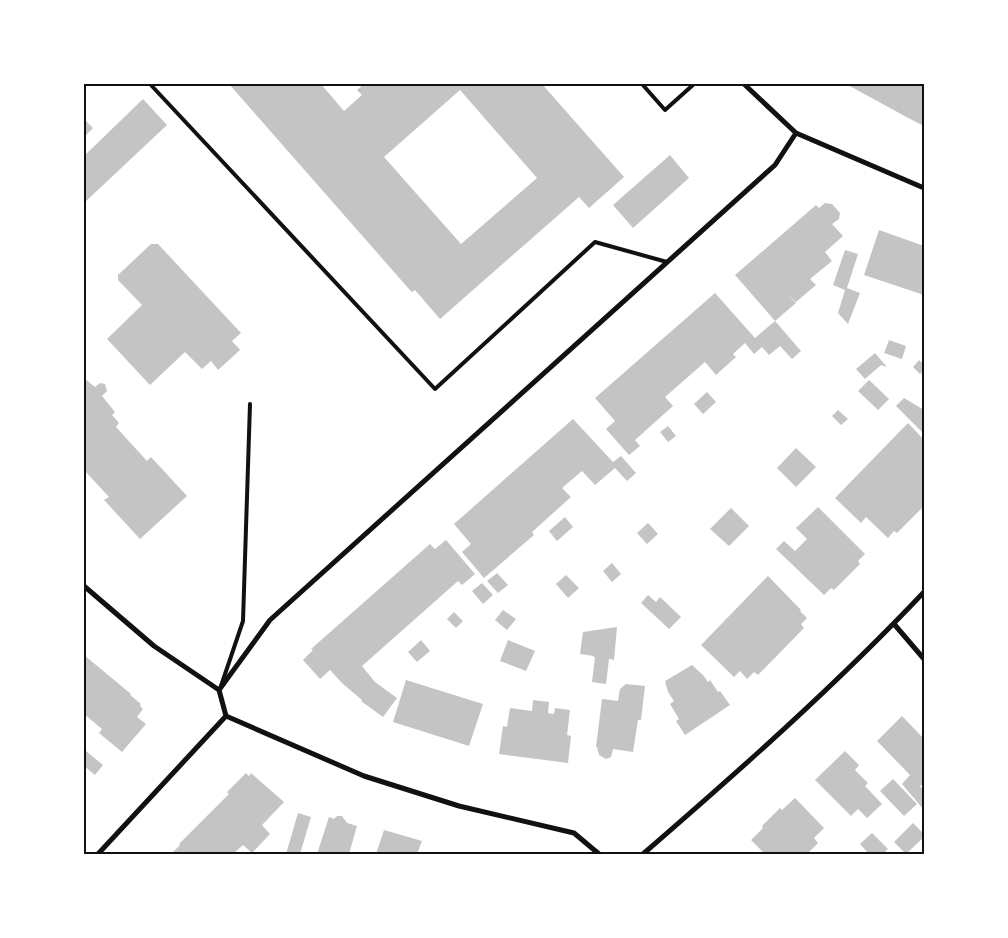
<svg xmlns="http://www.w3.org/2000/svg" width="1008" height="938" font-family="Montserrat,sans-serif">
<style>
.building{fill:#c4c4c4;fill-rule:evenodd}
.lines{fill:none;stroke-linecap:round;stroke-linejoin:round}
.service{stroke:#111;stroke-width:4}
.minor{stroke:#111;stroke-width:5}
.neatline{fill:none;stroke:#111;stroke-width:2}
</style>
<rect width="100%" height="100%" fill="#fff"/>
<path class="building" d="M229,84H321L344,111L362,95L357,90L364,84H542L624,177L589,208L579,197L440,319L415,290L412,292L409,289ZM460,90L537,178L461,244L384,157Z
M846,84H924V126L912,120Z
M143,99L167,125L84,203V156Z
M84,119L93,128L84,137Z
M670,155L689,178L633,228L613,205Z
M825,203L832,204L840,213L839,219L832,224L843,236L825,252L832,261L810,279L816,285L796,302L788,295L796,303L775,321L735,275L816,205L819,208Z
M879,230L924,246V295L864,275Z
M151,244H158L241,333L232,341L240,350L218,370L211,361L202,369L185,352L150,385L107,339L142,305L118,280V275Z
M845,250L858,254L847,288L860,293L848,324L838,313L845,290L833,285Z
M715,293L755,338L775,321L801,351L792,359L780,346L769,355L762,347L754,354L745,343L733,354L736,357L716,375L705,362L665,397L673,406L635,440L640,446L629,455L606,429L615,421L595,398Z
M889,340L906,346L902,359L884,353Z
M875,353L887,367L881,365L865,379L856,369Z
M919,360L924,365V370L920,374L913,367Z
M84,378L95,387L100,383L105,384L107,391L102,396L115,412L112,415L119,423L116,427L147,461L151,457L187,496L140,539L104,500L109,497L84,470Z
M869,380L889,399L878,410L858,391Z
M707,392L716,402L703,414L694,404Z
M904,398L924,410V434L896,406Z
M838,410L848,419L841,425L832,416Z
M573,419L613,462L621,456L636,473L627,481L615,468L595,485L582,471L562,488L571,497L532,532L534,535L484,578L462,552L471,544L454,524Z
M908,423L924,440V506L897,533L894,531L888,538L866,517L861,523L835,498Z
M668,426L676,436L668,442L660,432Z
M796,448L816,467L796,487L777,468Z
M818,507L865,554L858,561L860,564L834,590L831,588L824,595L776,549L784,541L795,551L807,539L796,528Z
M731,508L749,526L729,546L710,529Z
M565,517L573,527L557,541L549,531Z
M648,523L658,534L647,544L637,533Z
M446,540L475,574L462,585L458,581L362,666L375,682L397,698L383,717L361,701L362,700L342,683L330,670L320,679L303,660L313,650L311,649L430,544L435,549Z
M612,563L621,574L612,582L603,571Z
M497,573L508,585L498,593L487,581Z
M566,575L579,588L568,598L556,584Z
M768,576L801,610L800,611L807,618L801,624L804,628L758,675L754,672L747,679L740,671L734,677L701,645Z
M482,583L493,595L483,604L472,591Z
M648,595L656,602L660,597L681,617L669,629L641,603Z
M503,610L516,619L507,630L495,620Z
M454,612L463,621L456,628L447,619Z
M617,627L614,660L609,659L606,684L592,682L595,657H593L594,656L580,654L583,632Z
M421,640L430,651L417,662L408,652Z
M508,640L535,651L526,671L500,661Z
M84,655L131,694L130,695L141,704L140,706L143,709L137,717L146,724L122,752L99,733L102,729L84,714Z
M692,665L703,675L708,682L710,680L718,692L720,691L730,705L685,735L676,721L679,719L670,704L674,701L668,692L665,681Z
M406,680L483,704L469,746L393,722Z
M626,684L645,686L641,720H638L633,752L613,749L611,757L606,759L599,755L597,747H596L602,699L618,701L620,689Z
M533,700L549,702L548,713L554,714L555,708L570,710L567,735L571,736L568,763L499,754L503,726L507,727L510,708L532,711Z
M902,716L924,739V783L920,786L924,791V810L902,784L910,775L877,741Z
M86,751L103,765L95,775L84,766V754Z
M845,751L859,765L855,770L868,783L865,786L882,804L867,818L858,809L851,816L815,780Z
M246,773L249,776L251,773L284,802L262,825L270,834L252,853L243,845L233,854H171L180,845L179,844L229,794L227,792Z
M893,779L917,804L904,816L880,791Z
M795,798L824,828L814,838L818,843L807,854H765L751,840L763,828L762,826L780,808L782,810Z
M298,813L311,817L300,854H286Z
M337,816H342L347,823L357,826L349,854H317L329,817L334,819Z
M913,823L924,834V837L906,854L894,842Z
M384,830L422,841L417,854H376Z
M872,833L888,849L883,854H869L860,844Z"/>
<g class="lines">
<path class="service" d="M150,84L435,389L595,242L667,262
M642,84L665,110L694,84
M221,686L243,621L250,404"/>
<path class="minor" d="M744,84L796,133L924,188
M84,586L154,646L219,690L226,716L364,776L459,806L574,833L599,854
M894,624L924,659
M219,690L270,620L775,165L796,133
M98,854L226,716
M643,854C740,770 836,685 924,592"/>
</g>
<rect width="1008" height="938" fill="none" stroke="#ffffff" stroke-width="170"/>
<rect x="85" y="85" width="838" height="768" class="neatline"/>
</svg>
